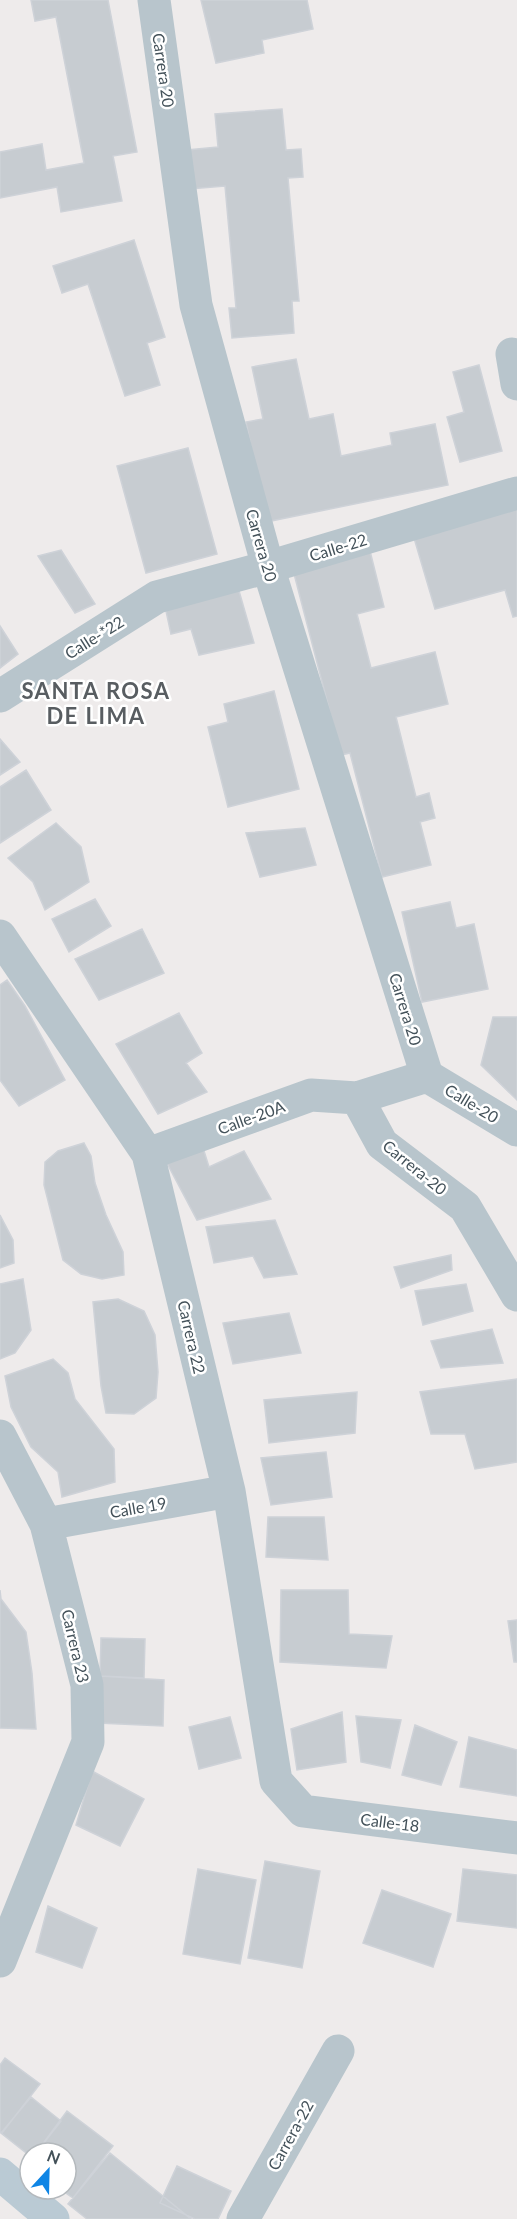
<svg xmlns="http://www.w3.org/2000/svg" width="517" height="2219" font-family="Lato,sans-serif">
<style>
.building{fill:#c7ccd1;stroke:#ced2d8;stroke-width:1.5}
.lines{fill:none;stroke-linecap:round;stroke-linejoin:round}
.street{stroke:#b8c5cc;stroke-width:33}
.secondary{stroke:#bacad4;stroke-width:33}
.labels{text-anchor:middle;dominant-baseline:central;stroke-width:5;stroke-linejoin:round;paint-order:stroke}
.street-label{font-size:16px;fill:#435159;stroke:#fff}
.district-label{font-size:22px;font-weight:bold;letter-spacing:1.5px;fill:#585d61;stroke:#fff}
</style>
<rect width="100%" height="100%" fill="#eeebeb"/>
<path class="building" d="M31,0H108L137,152L113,156L122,201L61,212L57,187L0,198V152L42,144L46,170L84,163L56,17L35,21Z
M201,0H307L313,29L262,40L264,53L216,63Z
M282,109L286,150L301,149L303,177L288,178L299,301H292L294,333L232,338L229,308H236L225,186L190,189L187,150L218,147L215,114Z
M134,240L165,337L147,343L160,385L125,396L88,284L62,293L53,266Z
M296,359L309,419L333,414L341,456L392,445L390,433L435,424L448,485L266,522L246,422L263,419L252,367Z
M479,365L502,451L460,462L447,417L464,412L453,372Z
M188,448L217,554L146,573L117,466Z
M517,508V616L513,617L505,590L435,609L414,538Z
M369,547L384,607L357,614L371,668L435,652L448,704L396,717L416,797L429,793L435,818L420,822L431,865L382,877L350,753L341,755L292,566Z
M61,550L95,604L75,613L38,556Z
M233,570L254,643L199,655L191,629L171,634L161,588Z
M0,626L18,654L0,668Z
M274,691L299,789L228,807L208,727L228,722L224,704Z
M0,739L20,762L0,775Z
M26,770L51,810L0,843V787Z
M56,823L81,847L89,882L45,910L33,882L8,858Z
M305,828L316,865L260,877L246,833Z
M95,899L111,926L69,952L52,919Z
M450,902L456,928L474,924L488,989L422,1002L402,912Z
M142,929L164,973L99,1000L75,959Z
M7,980L25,1006L65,1080L19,1106L0,1080V985Z
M179,1013L202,1053L186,1063L207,1092L158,1114L116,1044Z
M493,1017H517V1100L481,1065Z
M200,1138L209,1167L244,1151L271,1199L197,1220L160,1150Z
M84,1143L91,1156L95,1183L106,1215L123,1252L124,1275L102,1279L81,1274L63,1260L44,1185L45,1162L58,1151Z
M0,1215L13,1240L14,1263L0,1268Z
M275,1220L297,1274L264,1278L253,1256L214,1263L206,1227Z
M451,1255L452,1270L401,1288L394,1267Z
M23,1279L31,1330L15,1353L0,1359V1284Z
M466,1284L473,1311L423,1325L415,1291Z
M118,1299L144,1311L155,1335L158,1372L156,1398L134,1414L106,1413L101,1386L93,1302Z
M289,1313L301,1353L233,1364L223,1323Z
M492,1329L503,1363L441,1368L431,1341Z
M53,1359L68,1373L75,1399L114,1449L115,1482L62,1497L58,1472L31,1447L11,1407L5,1376Z
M517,1379V1462L475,1469L465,1434H431L420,1392Z
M357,1392L355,1433L269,1443L264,1400Z
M326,1452L332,1497L271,1505L261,1458Z
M268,1517H324L328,1560L266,1557Z
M0,1590L1,1599L26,1632L32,1673L36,1729L0,1728Z
M281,1590H348L349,1634L392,1636L386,1668L280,1662Z
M517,1620V1662H514L508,1621Z
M101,1638L145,1639L144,1678L100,1676Z
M100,1676L164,1680L163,1726L98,1723Z
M342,1712L346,1762L297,1770L291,1729Z
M356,1716L401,1720L390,1768L361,1762Z
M230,1717L241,1758L199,1769L189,1727Z
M415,1725L457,1742L441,1785L402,1775Z
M469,1737L517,1750V1796L460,1787Z
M92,1771L144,1799L120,1846L76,1825Z
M265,1861L320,1871L302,1968L248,1958Z
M198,1869L256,1880L240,1964L183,1954Z
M463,1869L517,1875V1928L457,1921Z
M382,1890L451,1914L433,1967L363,1943Z
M48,1906L97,1928L82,1968L36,1952Z
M5,2058L40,2084L2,2133L0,2132V2065Z
M31,2097L61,2121L36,2153H30V2156L1,2133Z
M67,2111L113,2146L73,2198L60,2189H66V2153H36Z
M110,2153L191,2219H87L68,2204Z
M177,2166L231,2191L218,2219H195L160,2203Z"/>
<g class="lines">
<path class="street" d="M154,0L196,305L268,567L427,1076
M512,354L517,384
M0,696L157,597L268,567L517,493
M0,936L148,1154L229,1491L276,1781L303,1811L517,1838
M427,1076L517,1130
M357,1098L382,1144L465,1207L517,1295
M148,1154L311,1095L357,1098L427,1076
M0,1436L46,1524L87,1685L88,1742L0,1961
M46,1524L229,1491
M243,2219L338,2051"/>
<path class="secondary" d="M0,2174L53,2219"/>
</g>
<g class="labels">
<g class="street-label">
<text transform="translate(164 70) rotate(82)">Carrera 20</text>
<text transform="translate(262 545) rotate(74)">Carrera 20</text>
<text transform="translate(338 547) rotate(-17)">Calle-22</text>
<text transform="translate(94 637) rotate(-32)">Calle-*22</text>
<text transform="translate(406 1009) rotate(73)">Carrera 20</text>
<text transform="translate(472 1103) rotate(31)">Calle-20</text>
<text transform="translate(251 1117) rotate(-20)">Calle-20A</text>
<text transform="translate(415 1167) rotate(39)">Carrera-20</text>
<text transform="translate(192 1337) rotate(77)">Carrera 22</text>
<text transform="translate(138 1507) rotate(-10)">Calle 19</text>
<text transform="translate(76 1646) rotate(77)">Carrera 23</text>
<text transform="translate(390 1822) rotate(7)">Calle-18</text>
<text transform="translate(290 2135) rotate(-61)">Carrera-22</text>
</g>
<g class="district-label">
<text x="96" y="690">SANTA ROSA<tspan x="96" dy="25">DE LIMA</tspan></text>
</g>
</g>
<g transform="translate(48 2171) rotate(22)"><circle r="28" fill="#ffffff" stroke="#b4b9bd" stroke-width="1.5"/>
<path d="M0-4.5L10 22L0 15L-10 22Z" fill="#0e85e5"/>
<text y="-9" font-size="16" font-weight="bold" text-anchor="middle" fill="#435159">N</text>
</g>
</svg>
